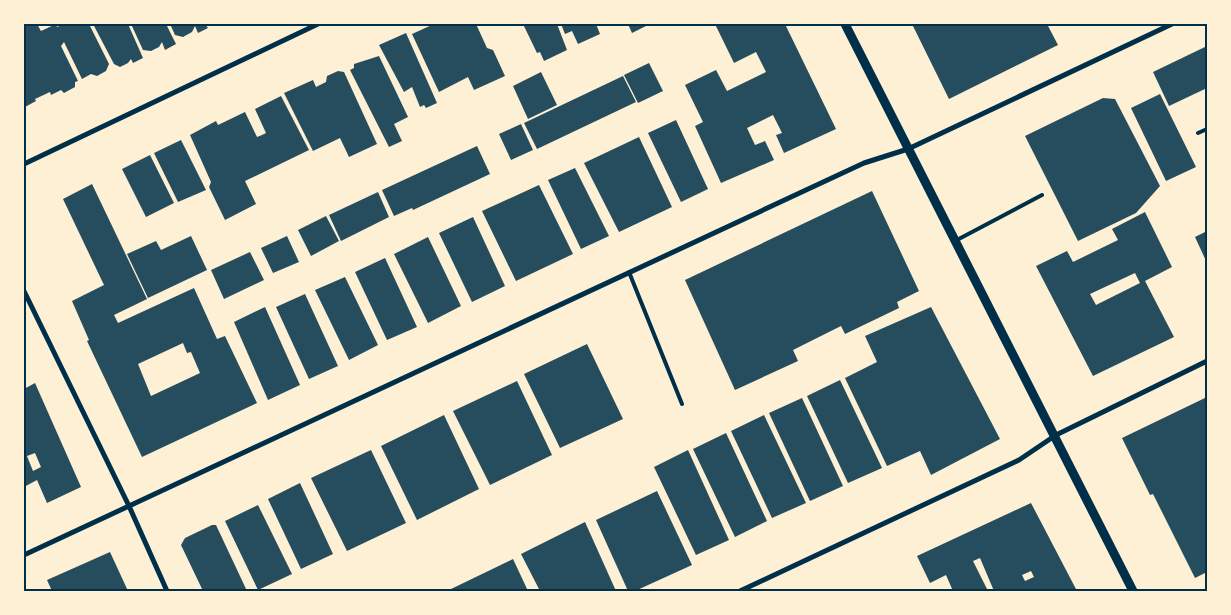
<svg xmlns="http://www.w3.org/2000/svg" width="1231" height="615" font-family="Quicksand,sans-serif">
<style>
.building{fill:#264d5e;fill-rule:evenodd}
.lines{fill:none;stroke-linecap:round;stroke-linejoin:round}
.service{stroke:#003049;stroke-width:4}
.minor{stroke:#003049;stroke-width:5}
.tertiary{stroke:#003049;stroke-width:9}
.neatline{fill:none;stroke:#003049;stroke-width:2}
</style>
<rect width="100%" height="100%" fill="#fdf0d5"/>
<path class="building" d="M27,24H37L41,31L56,24L57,27L64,24H89L109,64L106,71L97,76L91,74L82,79L64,42L61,46L78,81L75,82V87L64,93L61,90L51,95L50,92L35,99L36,101L25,107L24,25Z
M93,24H128L143,58L133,63L131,59L128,63L120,67L114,64Z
M131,24H166L176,44L165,50L162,42L159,47L151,51L143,50Z
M170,24H205L208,28L198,33L195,26L192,32L183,37L175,35Z
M434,24H476L487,48L493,50L505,76L474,90L468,77L439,92L412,34Z
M523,24H557L567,50L544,61L540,52L537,53Z
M561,24H596L600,34L578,44L572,31L565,34Z
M628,24H650L632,33Z
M715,24H785L836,129L784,153L776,135L782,133L773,115L747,128L755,145L765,141L774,160L721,183L695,126L703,122L685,85L716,70L727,91L766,72L756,52L734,63Z
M912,24H1047L1058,45L949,99Z
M406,33L437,103L426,108L424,105L420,107L412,87L404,92L379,45Z
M1207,46V88L1169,106L1153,72Z
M379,56L408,117L394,124L402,141L389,147L350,70L354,68V64Z
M649,63L663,91L638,103L624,75Z
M338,71L344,72L377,144L349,157L340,138L313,151L284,93L313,80L316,87L326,82L327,76Z
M541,72L557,105L528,119L513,86Z
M623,76L636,102L537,149L524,123Z
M1160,94L1196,167L1166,181L1131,108Z
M281,96L309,150L245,181L256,204L225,220L209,187L211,182L190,135L216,121L218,125L245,112L257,137L262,135L266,133L255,109Z
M1103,98L1115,99L1160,186L1136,213L1078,241L1025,136Z
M676,120L708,189L681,202L648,133Z
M521,124L533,150L511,160L499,134Z
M639,137L672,207L619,232L584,163Z
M181,140L206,190L178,202L154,153Z
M477,146L490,174L413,210L412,208L394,216L382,190Z
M150,155L174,203L146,217L122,169Z
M575,168L609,236L581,249L548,180Z
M92,184L147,299L114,315L118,323L194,288L217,339L225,336L257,403L142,457L87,341L89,340L72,301L104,285L63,199ZM183,343L187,353L191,352L200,373L151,396L138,364Z
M539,185L573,254L516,281L482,211Z
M872,191L919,291L897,302L899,308L845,334L841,326L793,350L798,361L735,390L685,280Z
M378,192L389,217L341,241L329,215Z
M1145,212L1172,267L1145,281L1174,337L1093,376L1036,266L1067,251L1073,262L1118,240L1112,229ZM1135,273L1140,283L1096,305L1090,294Z
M326,216L339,241L311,256L298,230Z
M473,217L505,286L472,302L439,233Z
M1205,232L1207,237V263L1195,237Z
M191,236L207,270L148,298L127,254L156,241L161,250Z
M287,236L299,262L273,273L261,248Z
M428,237L461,306L428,323L394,254Z
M250,252L264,280L224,299L211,270Z
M385,258L417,327L387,340L355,272Z
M345,277L378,345L349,360L315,290Z
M305,294L338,366L309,379L276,307Z
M265,307L300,385L268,400L234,322Z
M931,307L1000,439L931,475L920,451L887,466L845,378L877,362L865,336Z
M587,344L623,419L560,448L524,374Z
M840,380L882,468L848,483L807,396Z
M517,381L552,455L490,485L453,411Z
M35,383L81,487L47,503L37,480L24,487V389ZM35,453L41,467L33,471L27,456Z
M1207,397V438L1205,439L1207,443V572L1195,578L1153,494L1150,495L1122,438Z
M802,398L843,486L810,501L769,413Z
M444,415L479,489L417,520L381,446Z
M764,415L806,503L772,518L731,431Z
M726,433L767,521L735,537L693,449Z
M371,450L406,523L347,551L311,478Z
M688,450L729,540L696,555L654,467Z
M300,483L333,554L301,569L268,499Z
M657,491L692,565L635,591H628L596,520Z
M1031,503L1077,591H994L980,558L973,561L988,591H953L946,575L930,583L917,556ZM1031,571L1034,577L1025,581L1022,575Z
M258,505L292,574L258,590L225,521Z
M585,522L616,591H540L521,554Z
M212,525H216L247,591H203L181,545L185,538Z
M110,552L128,591H52L47,580Z
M513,559L528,591H452L451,589Z"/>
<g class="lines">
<path class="service" d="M1198,133L1207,129
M955,241L1042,195
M629,272L682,404"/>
<path class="minor" d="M24,164L318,24
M24,291L129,506L167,591
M24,555L864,163L908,149L1172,24
M740,591L1019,460L1056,435L1207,361"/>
<path class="tertiary" d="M845,24L1133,591"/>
</g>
<rect width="1231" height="615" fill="none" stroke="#fdf0d5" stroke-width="50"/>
<rect x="25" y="25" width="1181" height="565" class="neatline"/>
</svg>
